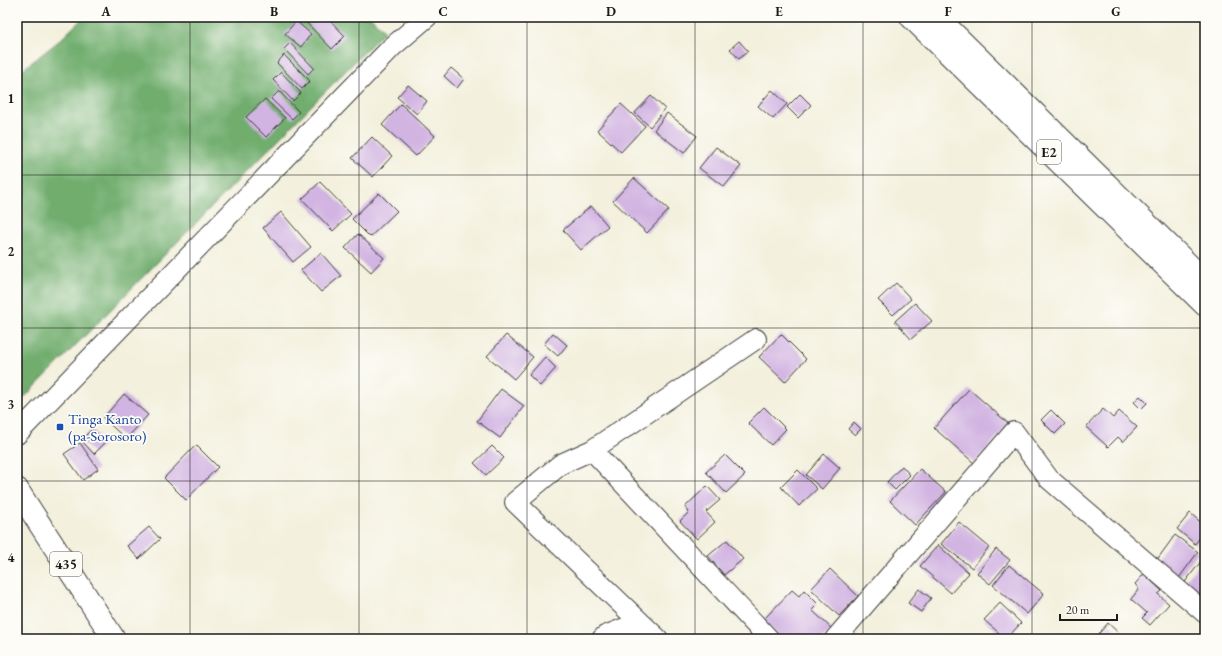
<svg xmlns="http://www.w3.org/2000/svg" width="1222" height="656" font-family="'EB Garamond',serif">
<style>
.forest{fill:#71ae6e;stroke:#466545}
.building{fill:#d1b4e2}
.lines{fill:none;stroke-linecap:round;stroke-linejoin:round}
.minor-casing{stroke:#3c3c39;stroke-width:22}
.major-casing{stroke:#3c3c39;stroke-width:24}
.highway-casing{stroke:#3c3c39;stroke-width:24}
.minor{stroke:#fff;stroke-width:20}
.major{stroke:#fff;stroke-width:22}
.highway{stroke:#fff;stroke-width:22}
.grid{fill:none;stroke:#1c1c1c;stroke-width:1;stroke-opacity:0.55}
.transit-dot{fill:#1a4fb4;stroke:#fdfcf7;stroke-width:1.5}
.labels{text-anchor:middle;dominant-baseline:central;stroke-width:3.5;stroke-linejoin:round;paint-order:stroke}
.shield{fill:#fdfcf7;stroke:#605f5e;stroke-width:1}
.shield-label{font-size:14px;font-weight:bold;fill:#1c1c1c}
.transit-label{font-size:15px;fill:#164399;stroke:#fdfcf7;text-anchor:start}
.neatline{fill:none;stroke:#1c1c1c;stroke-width:1.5}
.grid-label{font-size:13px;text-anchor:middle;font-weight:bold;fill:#1c1c1c}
</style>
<rect width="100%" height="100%" fill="#fdfcf7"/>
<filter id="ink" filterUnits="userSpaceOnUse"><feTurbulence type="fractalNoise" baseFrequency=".025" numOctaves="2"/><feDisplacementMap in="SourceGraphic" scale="8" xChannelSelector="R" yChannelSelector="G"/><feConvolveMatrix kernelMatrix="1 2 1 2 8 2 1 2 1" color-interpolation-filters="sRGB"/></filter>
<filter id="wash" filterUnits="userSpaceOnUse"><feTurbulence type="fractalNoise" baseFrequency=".012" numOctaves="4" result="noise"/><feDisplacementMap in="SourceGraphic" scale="16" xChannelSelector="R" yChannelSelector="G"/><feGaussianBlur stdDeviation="0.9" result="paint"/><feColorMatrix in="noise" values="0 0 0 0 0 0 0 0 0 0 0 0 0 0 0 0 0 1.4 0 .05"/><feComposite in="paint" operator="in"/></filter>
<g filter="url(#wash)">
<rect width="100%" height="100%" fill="#f3f0dd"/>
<path class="forest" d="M84,17H371L385,31L17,405V74L60,40Z"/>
<g id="blocks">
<path class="building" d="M305,17H327L345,36L332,49L303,19Z
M296,21L311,34L301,47L285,34Z
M739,41L748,51L739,59L730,49Z
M290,43L314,68L308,74L284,49Z
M284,55L310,81L302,89L277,63Z
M451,68L464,79L457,88L444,76Z
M281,72L301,93L293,101L273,80Z
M408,85L427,101L417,114L397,97Z
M772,90L787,104L773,119L758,106Z
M279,91L299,112L292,119L271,99Z
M800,94L811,105L798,118L787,107Z
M651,96L665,109L650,127L635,113Z
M265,99L285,118L266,137L246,117Z
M401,104L435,136L416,156L382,125Z
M621,104L645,126L621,152L597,130Z
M667,113L697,136L684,153L654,130Z
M372,137L392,156L373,177L352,158Z
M716,147L741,166L724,187L699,168Z
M634,178L669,210L647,233L613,201Z
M320,182L351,214L333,231L302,199Z
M379,193L397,211L370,237L352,219Z
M591,206L608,226L581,250L563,230Z
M281,212L311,247L293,262L263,228Z
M358,234L384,258L371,272L345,248Z
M321,253L341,276L321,292L301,270Z
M896,283L911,299L893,315L878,300Z
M915,303L932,321L911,339L895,321Z
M553,333L567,345L558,356L544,344Z
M781,334L806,359L785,382L759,357Z
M506,335L533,357L514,379L487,356Z
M545,357L556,368L540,386L529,375Z
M501,389L524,406L500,438L477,421Z
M969,389L1009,424L974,463L934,428Z
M124,394L148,415L126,439L103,418Z
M1140,396L1147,403L1141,409L1134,402Z
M764,407L786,429L771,445L748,423Z
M1103,409L1113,418L1119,411L1137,427L1123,442L1118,437L1108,447L1086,427Z
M1051,410L1065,424L1055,434L1041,420Z
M854,422L861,429L855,435L848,429Z
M92,429L105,443L94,454L81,440Z
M80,443L98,469L83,480L64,454Z
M196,445L218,467L186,500L164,478Z
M492,446L504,458L486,475L474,463Z
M824,454L840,468L822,489L806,475Z
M725,455L745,475L726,493L706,472Z
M902,466L910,475L895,490L887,482Z
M920,469L946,492L915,525L890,501Z
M798,470L817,489L799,506L781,487Z
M707,486L720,500L706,512L715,522L697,539L680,521L689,512L685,507Z
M1190,513L1205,526V531L1195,544L1177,529Z
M959,522L989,547L972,568L941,544Z
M149,527L160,539L139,559L127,546Z
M1175,535L1198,552L1179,578L1156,561Z
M727,540L743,559L724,575L708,556Z
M938,545L969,573L951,593L920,566Z
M996,549L1010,560L990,584L977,573Z
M1205,556V602L1182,586Z
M1009,565L1044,594L1027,614L993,585Z
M830,569L858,596L839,616L811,589Z
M1144,574L1162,591L1158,594L1169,604L1150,625L1142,618L1147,613L1131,599L1139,589L1135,584Z
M919,589L931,598L921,612L908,603Z
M792,590L799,596L804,590L818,604L812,610L832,629L822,639H782L763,620Z
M1000,603L1021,623L1006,639L984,620Z
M1108,623L1125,639H1094Z"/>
</g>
</g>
<g filter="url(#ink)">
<use href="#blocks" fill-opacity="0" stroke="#3c3c39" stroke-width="1"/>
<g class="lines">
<g class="minor-casing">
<path id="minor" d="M17,434L392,47L427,17
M592,450L769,639
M640,622L658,639
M602,639L605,636L640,622L515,502L561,464L592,450L756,339
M835,639L1014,432L1049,479L1205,613"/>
</g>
<g class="major-casing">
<path id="major" d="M17,489L114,639"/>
</g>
<g class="highway-casing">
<path id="highway" d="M911,17L1205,305
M937,17L1205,281"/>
</g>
<use href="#minor" class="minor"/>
<use href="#major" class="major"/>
<use href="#highway" class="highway"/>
</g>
</g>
<path class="grid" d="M190,17V639M359,17V639M527,17V639M695,17V639M863,17V639M1032,17V639M17,175H1205M17,328H1205M17,481H1205"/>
<rect class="transit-dot" x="56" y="423" width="8" height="8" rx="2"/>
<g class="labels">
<g class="shield">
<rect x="1037" y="140" width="24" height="24" rx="3"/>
<rect x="50" y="552" width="32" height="24" rx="3"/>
</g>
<g class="shield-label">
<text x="1049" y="152">E2</text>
<text x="66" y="564">435</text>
</g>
<g class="transit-label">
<text x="68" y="418">Tinga Kanto<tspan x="68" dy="17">(pa-Sorosoro)</tspan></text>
</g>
</g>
<rect width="1222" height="656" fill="none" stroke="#fdfcf7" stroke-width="44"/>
<path d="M1060 614v6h57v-6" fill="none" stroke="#1c1c1c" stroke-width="2"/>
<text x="1066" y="614" font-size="12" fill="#1c1c1c" stroke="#fdfcf7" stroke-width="3" paint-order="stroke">20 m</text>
<rect x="22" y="22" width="1178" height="612" class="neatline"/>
<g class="grid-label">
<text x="106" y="16">A</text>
<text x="274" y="16">B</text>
<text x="443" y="16">C</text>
<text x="611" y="16">D</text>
<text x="779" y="16">E</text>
<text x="948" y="16">F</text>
<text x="1116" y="16">G</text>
<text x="11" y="103">1</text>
<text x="11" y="256">2</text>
<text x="11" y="409">3</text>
<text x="11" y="562">4</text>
</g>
</svg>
